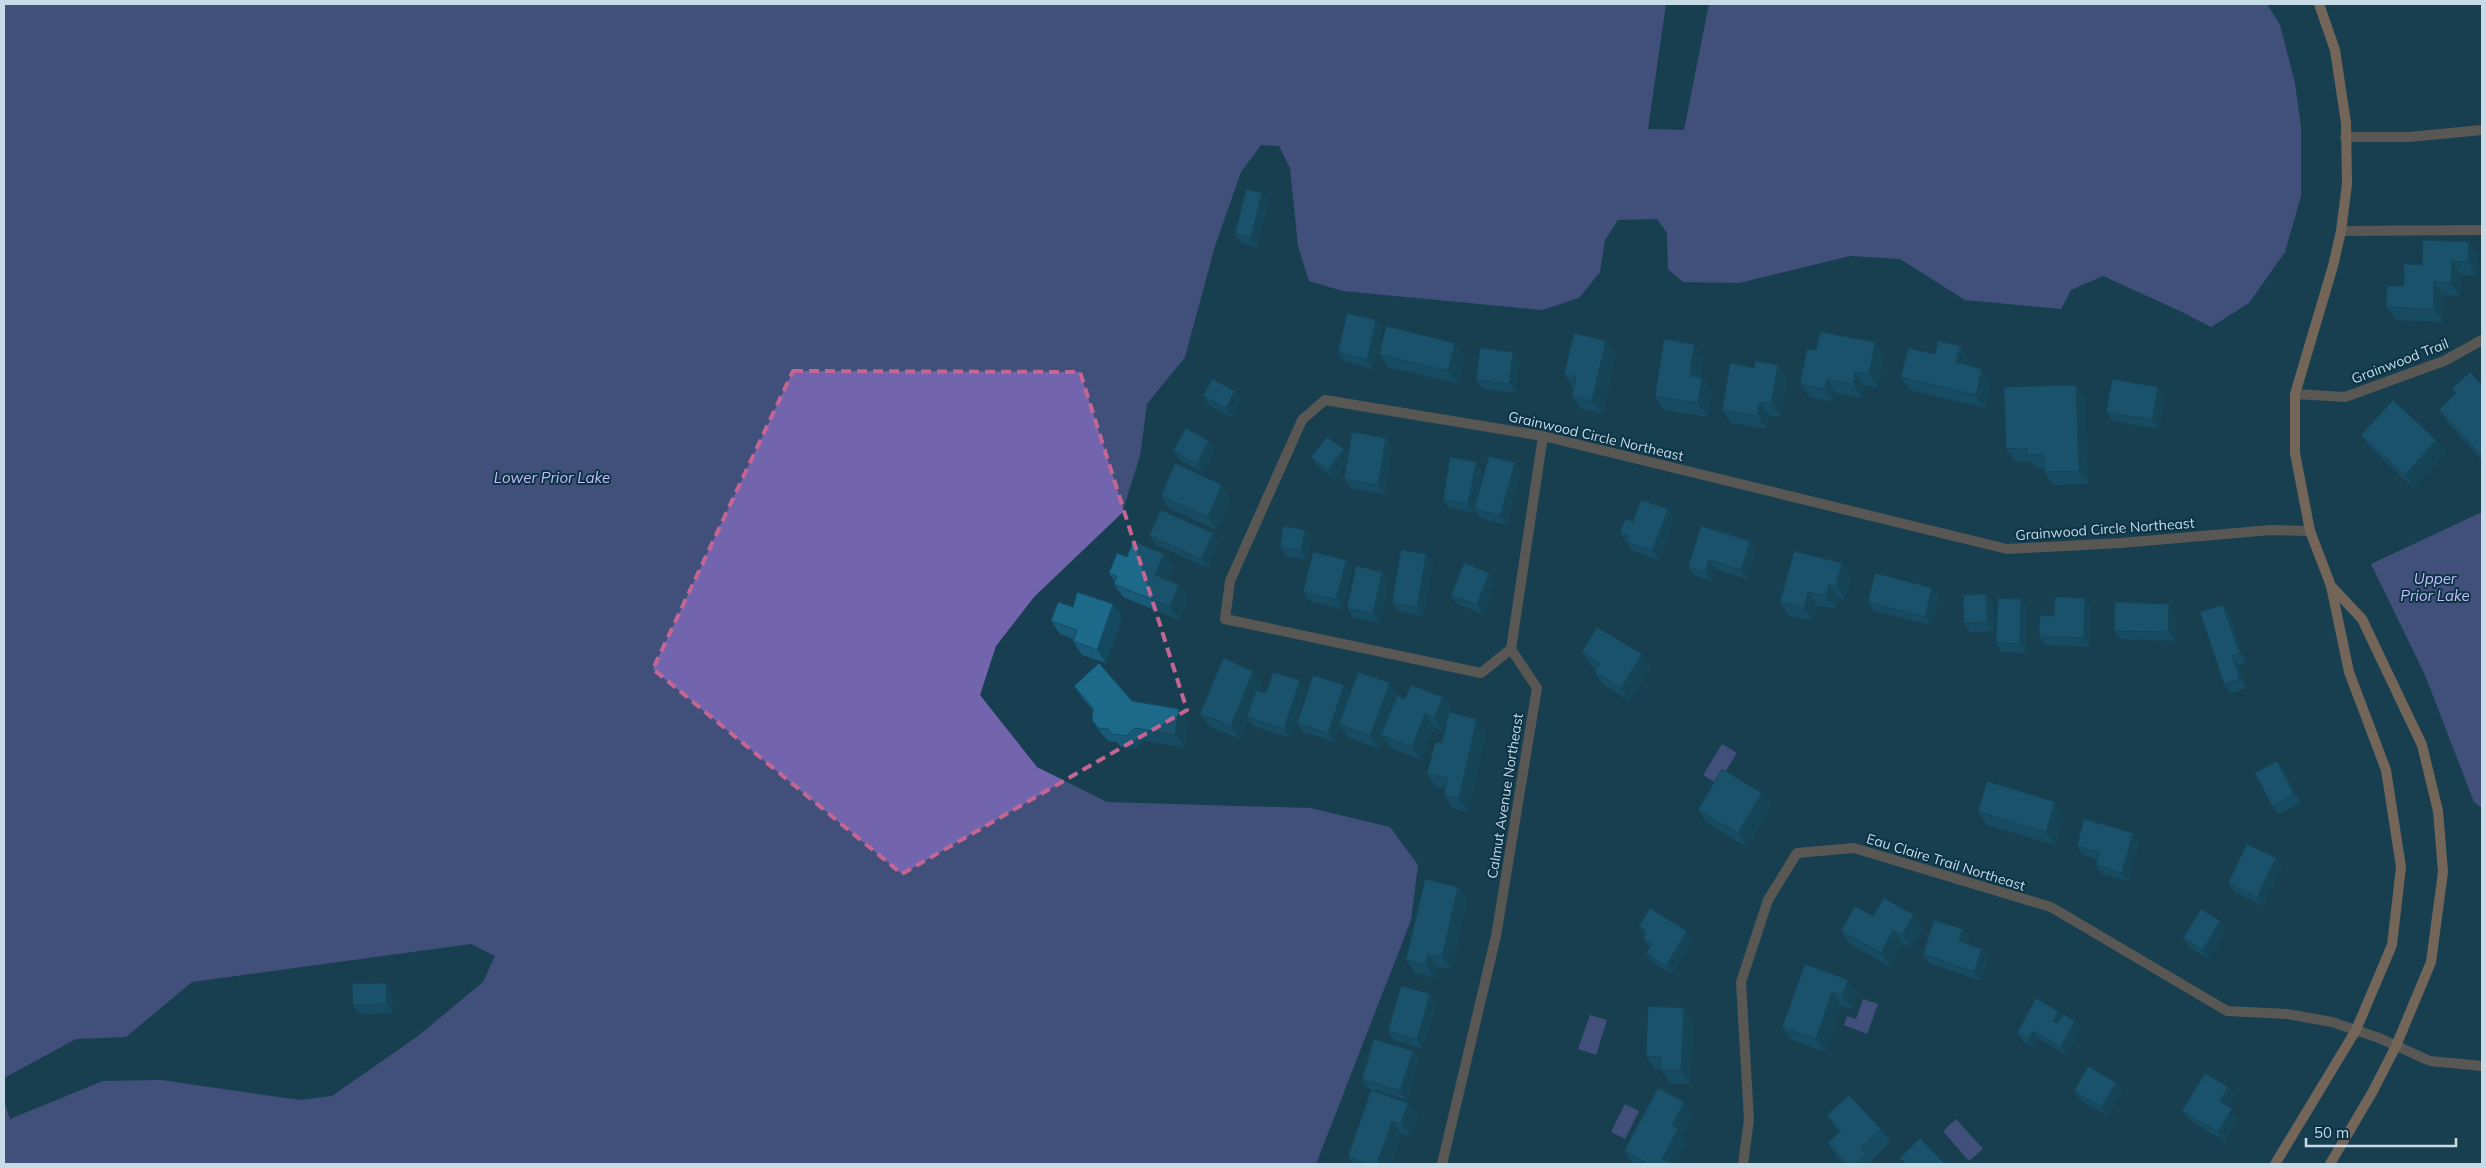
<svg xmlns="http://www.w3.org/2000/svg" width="2486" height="1168" font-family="Mulish,sans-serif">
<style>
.water{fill:#7265ad}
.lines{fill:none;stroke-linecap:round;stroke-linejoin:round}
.service{stroke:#a77457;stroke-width:10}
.minor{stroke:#a77457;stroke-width:10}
.secondary{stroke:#e39363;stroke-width:10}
.wall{fill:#185a77}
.shaded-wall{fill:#144a61}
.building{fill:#1c698a;stroke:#144a61}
.marked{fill:none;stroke:#c46693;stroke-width:4;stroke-dasharray:10 6;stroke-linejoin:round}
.labels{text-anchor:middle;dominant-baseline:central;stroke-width:4;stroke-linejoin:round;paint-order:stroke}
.street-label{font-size:14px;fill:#c7dbe7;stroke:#0c3446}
.water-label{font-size:15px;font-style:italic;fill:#c5bcf8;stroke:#0c3446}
</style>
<rect width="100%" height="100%" fill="#183f51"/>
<path class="water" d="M4,4H1666L1648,129L1684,130L1709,4H2267L2280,25L2295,83L2301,127V196L2285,252L2249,303L2211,327L2182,312L2103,276L2071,290L2061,309L1965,300L1900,259L1850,256L1739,283L1683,282L1668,269L1667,233L1657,219L1618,220L1605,240L1600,272L1579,298L1542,310L1343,291L1309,281L1298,246L1290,168L1279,146L1261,145L1241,172L1215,246L1185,357L1147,404L1140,456L1122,513L1034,597L996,646L980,695L1037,767L1107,802L1310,808L1390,827L1418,865L1411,920L1316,1164H4V1101L10,1119L103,1081L161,1080L300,1100L332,1096L418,1036L483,982L495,956L471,944L192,982L126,1037L76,1039L4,1078Z
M2482,512V808L2474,802L2425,675L2371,564Z
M1722,744L1737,753L1718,784L1703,775Z
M1863,999L1878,1004L1867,1034L1844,1025L1847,1016L1856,1019Z
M1590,1015L1607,1020L1596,1055L1578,1049Z
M1625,1104L1639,1111L1625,1139L1611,1132Z
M1956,1119L1983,1149L1969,1161L1943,1131Z"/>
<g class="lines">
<path class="service" d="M2345,137H2409L2482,130
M2341,231L2482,230"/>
<path class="minor" d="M2295,394L2345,397L2444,361L2482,340
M1511,649L1481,673L1225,619L1230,581L1302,420L1325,400L1543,436L2007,549L2121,543L2271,530L2310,531
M1442,1164L1496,936L1537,688L1511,649L1543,436
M1743,1164L1749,1120L1741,982L1768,900L1797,853L1854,848L2051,907L2227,1011L2287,1014L2332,1022L2379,1038L2430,1061L2482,1066"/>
<path class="secondary" d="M2275,1164L2356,1030L2392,945L2401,867L2386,770L2349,672L2331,586L2310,531L2295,453V394L2333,266L2341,231L2347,184L2346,123L2335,50L2319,4
M2330,1164L2373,1091L2396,1046L2431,962L2443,872L2438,811L2422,745L2362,619L2331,586"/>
</g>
<path class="wall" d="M1262,193L1268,201L1257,247L1241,243L1235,234Z
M2478,255L2477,275H2461L2460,296L2443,295V322L2396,320L2386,307L2422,265Z
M1376,320L1382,328L1373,369L1344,361L1338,352Z
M1455,343L1464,356L1458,384L1388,367L1379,354Z
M1960,346L1969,359L1968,365L1982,369L1991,382L1985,408L1910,390L1901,377L1935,354Z
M1816,350L1884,355L1878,388L1864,385L1862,398L1836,393L1834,402L1810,397L1800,384Z
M1616,354L1602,414L1581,409L1572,396L1573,388L1564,374Z
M1704,357L1700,377L1712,391L1708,417L1664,410L1655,396Z
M1519,361L1516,393L1483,389L1476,380Z
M1754,368L1787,378L1780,417L1769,415L1766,429L1731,423L1722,410Z
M2482,385V460L2448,423L2439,410L2456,394L2452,389Z
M2164,395L2159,429L2113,421L2106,412Z
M1203,396L1241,400L1232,417L1209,405Z
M2085,398L2088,484L2054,485L2044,472V468H2036L2032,462H2015L2006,449Z
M2361,435L2436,440L2446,453L2414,488L2371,448Z
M1209,441L1215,450L1203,473L1180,460L1173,451Z
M1392,447L1385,494L1350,488L1344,479L1347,462L1334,479L1318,466L1311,457L1348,455Z
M1482,471L1477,499L1521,472L1506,525L1480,518L1475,510L1474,513L1449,508L1443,500Z
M1161,496L1231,498L1217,530L1170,509Z
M1674,518L1659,560L1633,551L1620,533L1633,522Z
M1305,530L1311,539L1307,560L1286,556L1280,547Z
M1149,536L1219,542L1208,568L1156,545Z
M1750,541L1756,550L1747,579L1715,569L1711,581L1694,575L1688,567Z
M1794,551L1851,576L1845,600L1839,598L1836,609L1817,605L1813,621L1789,616L1780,602Z
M1164,554L1173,567L1167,580L1188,598L1179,620L1123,597L1114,584L1115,582L1109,573Z
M1346,560L1352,569L1342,609L1309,601L1303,592Z
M1433,563L1423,616L1398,611L1392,603Z
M1489,573L1495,582L1483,614L1457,604L1451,595Z
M1388,580L1380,623L1353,617L1347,608Z
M1986,594L1993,603L1994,631L1970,632L1964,623Z
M1939,597L1931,625L1874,611L1868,602Z
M1113,604L1122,617L1106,663L1082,655L1073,641L1074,639L1060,634L1051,621L1073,607Z
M2027,607L2026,653L2002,652L1996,643Z
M2091,607L2090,647L2045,645L2039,636L2054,616Z
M2175,612V641L2120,639L2114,631Z
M2229,614L2246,663L2238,665L2246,688L2230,693L2224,684Z
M1582,652L1651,667L1630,701L1603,685L1594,672L1596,668L1591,665Z
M1262,684L1260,691L1266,693L1306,689L1290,738L1253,726L1248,719L1240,739L1210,727L1200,714Z
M1344,685L1350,693L1399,696L1405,699L1443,697L1452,710L1451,713L1486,732L1468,812L1453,808L1444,795L1445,789L1436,787L1427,774L1442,743L1447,723L1443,731L1434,728L1421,760L1391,748L1383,738L1379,749L1348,737L1340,726L1335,742L1303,732L1297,723Z
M1074,686L1132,701L1179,709L1188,722L1184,748L1144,741L1135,749L1121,747L1117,742L1108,741L1101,733L1092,720L1093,710L1083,699Z
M2277,761L2283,770L2301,803L2278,814L2272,806Z
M1762,793L1771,806L1747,847L1707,823L1698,810Z
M1978,812L2064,815L2055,845L1987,825Z
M2133,833L2139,842L2128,881L2102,874L2096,865L2097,859L2083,855L2077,846Z
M2276,858L2282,867L2263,906L2234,892L2228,883Z
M1467,900L1451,970L1437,967L1435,978L1415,973L1406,960Z
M1873,916L1923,928L1912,948L1903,943L1890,966L1850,944L1841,931Z
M2220,921L2226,930L2209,959L2189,947L2183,938Z
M1639,926L1687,931L1693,940L1672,974L1652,962L1646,953L1650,948L1643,938L1645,935Z
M1963,929L1969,938L1967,944L1982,949L1988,957L1980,981L1929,963L1923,954Z
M1848,980L1857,993L1852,1009L1841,1005L1825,1052L1792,1040L1782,1027Z
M392,992L393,1013L359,1014L353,1005Z
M1430,994L1436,1003L1423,1049L1394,1040L1388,1031Z
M1684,1008L1694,1021L1690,1084L1670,1083L1661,1070L1655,1069L1646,1056Z
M2058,1011L2062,1016L2081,1030L2067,1055L2039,1039L2034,1048L2023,1041L2017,1033Z
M1413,1051L1419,1060L1407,1100L1368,1088L1362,1079Z
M2116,1083L2122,1091L2108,1116L2080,1100L2074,1091Z
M2228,1087L2235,1095L2228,1106L2238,1118L2225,1141L2189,1120L2182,1111Z
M1371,1090L1418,1116L1410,1137L1401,1134L1391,1164H1353L1348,1157Z
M1684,1102L1693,1115L1682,1136L1687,1142L1675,1164H1633L1624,1151Z
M1827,1115L1881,1129L1890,1142L1871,1161L1873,1164H1844L1837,1157L1828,1143L1839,1132Z"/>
<path class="shaded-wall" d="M1262,193L1268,201L1257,247L1251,238Z
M2469,242L2478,255L2477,275L2468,262Z
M2452,261L2461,275L2460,296L2451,283Z
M2434,282L2443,295V322L2434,309Z
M1376,320L1382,328L1373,369L1367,360Z
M1606,341L1616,354L1602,414L1592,401Z
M1875,342L1884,355L1878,388L1869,374Z
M1455,343L1464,356L1458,384L1448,371Z
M1694,344L1704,357L1699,389L1690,376Z
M1960,346L1969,359L1965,375L1956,362Z
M1513,352L1519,361L1516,393L1509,384Z
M1778,365L1787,378L1780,417L1771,404Z
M1982,369L1991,382L1985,408L1976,395Z
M1855,372L1864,385L1862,398L1853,384Z
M1702,378L1712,391L1708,417L1698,403Z
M1827,379L1836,393L1834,402L1825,389Z
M2076,385L2085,398L2088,484L2079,471Z
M2158,387L2164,395L2159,429L2152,420Z
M1235,391L1241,400L1232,417L1226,408Z
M1760,402L1769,415L1766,429L1757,416Z
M1386,438L1392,447L1385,494L1378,485Z
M2436,440L2446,453L2414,488L2405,475Z
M1209,441L1215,450L1203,473L1197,464Z
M1344,449L1350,458L1334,479L1328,470Z
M1476,462L1482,471L1474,513L1468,504Z
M1515,463L1521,472L1506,525L1500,516Z
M1222,485L1231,498L1217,530L1208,517Z
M1668,509L1674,518L1659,560L1652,551Z
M1305,530L1311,539L1307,560L1301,551Z
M1213,533L1219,542L1208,568L1201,559Z
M1750,541L1756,550L1747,579L1741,570Z
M1164,554L1173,567L1164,588L1155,575Z
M1426,554L1433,563L1423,616L1417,607Z
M1346,560L1352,569L1342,609L1336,600Z
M1709,560L1715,569L1711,581L1705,572Z
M1842,563L1851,576L1845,600L1836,586Z
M1382,572L1388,580L1380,623L1373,614Z
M1489,573L1495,582L1483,614L1477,605Z
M1179,585L1188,598L1179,620L1170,607Z
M1829,585L1839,598L1836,609L1826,596Z
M1932,588L1939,597L1931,625L1925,617Z
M1808,592L1817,605L1813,621L1804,608Z
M1986,594L1993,603L1994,631L1988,622Z
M2085,598L2091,607L2090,647L2084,638Z
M2021,599L2027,607L2026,653L2020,644Z
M1113,604L1122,617L1106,663L1097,650Z
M2169,604L2175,612V641L2168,632Z
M2223,605L2229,614L2246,663L2240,654Z
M1642,654L1651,667L1630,701L1621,688Z
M2232,656L2238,665L2246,688L2240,679Z
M1253,671L1262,684L1249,718L1247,717L1248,719L1240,739L1231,726Z
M1300,680L1306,689L1290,738L1284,729Z
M1390,683L1399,696L1384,736L1381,735L1383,738L1379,749L1370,736Z
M1344,685L1351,694L1339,724L1340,726L1335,742L1328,734Z
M1443,697L1452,710L1443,731L1434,718Z
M1179,709L1188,722L1184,748L1175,735Z
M1425,714L1434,728L1421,760L1412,747Z
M1477,719L1486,732L1468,812L1459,799Z
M2277,761L2283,770L2301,803L2294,794Z
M1762,793L1771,806L1747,847L1738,833Z
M2055,802L2064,815L2055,845L2046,832Z
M2133,833L2139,842L2128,881L2122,873Z
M2276,858L2282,867L2263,906L2257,897Z
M1458,887L1467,900L1451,970L1442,957Z
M1914,915L1923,928L1912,948L1902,935Z
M2220,921L2226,930L2209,959L2203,950Z
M1963,929L1969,938L1965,950L1959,941Z
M1893,930L1903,943L1890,966L1881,953Z
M1687,931L1693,940L1672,974L1666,966Z
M1982,949L1988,957L1980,981L1974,972Z
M1428,954L1437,967L1435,978L1426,965Z
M1848,980L1857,993L1852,1009L1842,996Z
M386,983L392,992L393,1013L387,1004Z
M1832,992L1841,1005L1825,1052L1816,1039Z
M1430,994L1436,1003L1423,1049L1417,1040Z
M1684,1008L1694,1021L1690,1084L1681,1071Z
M2058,1011L2064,1020L2059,1029L2053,1021Z
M2075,1021L2081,1030L2067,1055L2061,1046Z
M2033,1031L2039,1039L2034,1048L2028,1039Z
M1413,1051L1419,1060L1407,1100L1400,1091Z
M2116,1083L2122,1091L2108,1116L2101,1107Z
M2228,1087L2235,1095L2226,1110L2220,1101Z
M1684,1102L1693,1115L1682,1136L1687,1142L1675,1164H1665L1662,1159L1672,1126Z
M1408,1103L1418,1116L1410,1137L1401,1124Z
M2232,1109L2238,1118L2225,1141L2218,1132Z
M1392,1121L1401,1134L1391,1164H1377Z"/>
<path class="building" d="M1246,189L1262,193L1251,238L1235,234Z
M2423,240L2469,242L2468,262L2452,261L2451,283L2434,282V309L2386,307L2387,286H2404V264L2422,265Z
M1347,313L1376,320L1367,360L1338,352Z
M1386,326L1455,343L1448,371L1379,354Z
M1820,332L1875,342L1869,374L1855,372L1853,384L1827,379L1825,389L1800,384L1807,349L1816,350Z
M1574,333L1606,341L1592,401L1572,396L1576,377L1564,374Z
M1664,339L1694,344L1690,376L1702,378L1698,403L1655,396Z
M1938,341L1960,346L1956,362L1982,369L1976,395L1901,377L1908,348L1935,354Z
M1480,348L1513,352L1509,384L1476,380Z
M1755,361L1778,365L1771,404L1760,402L1757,416L1722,410L1730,363L1754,368Z
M2470,372L2482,385V451L2479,453L2439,410L2456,393L2452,389Z
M1212,379L1235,391L1226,408L1203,396Z
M2112,379L2158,387L2152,420L2106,412Z
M2076,385L2079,471L2044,472V455H2027V448L2006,449L2004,387Z
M2393,400L2436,440L2405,475L2361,435Z
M1186,428L1209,441L1197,464L1173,451Z
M1352,432L1386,438L1378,485L1344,479Z
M1327,437L1344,449L1328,470L1311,457Z
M1489,456L1515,463L1500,516L1474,509Z
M1450,457L1476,462L1468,504L1443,500Z
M1175,463L1222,485L1208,517L1161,496Z
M1641,500L1668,509L1652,551L1627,542L1629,536L1620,533L1625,519L1633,522Z
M1161,510L1213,533L1201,559L1149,536Z
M1283,526L1305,530L1301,551L1280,547Z
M1701,526L1750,541L1741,570L1709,560L1705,572L1688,567Z
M1133,541L1164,554L1155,575L1179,585L1170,607L1114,584L1117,576L1109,573L1117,553L1127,557Z
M1401,550L1426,554L1417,607L1392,603Z
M1794,551L1842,563L1836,586L1829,585L1826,596L1808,592L1804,608L1780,602Z
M1313,552L1346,560L1336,600L1303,592Z
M1464,563L1489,573L1477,605L1451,595Z
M1356,566L1382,572L1373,614L1347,608Z
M1875,573L1932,588L1925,617L1868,602Z
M1077,592L1113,604L1097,650L1073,641L1077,630L1051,621L1058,602L1073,607Z
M1986,594L1988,622L1964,623L1963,595Z
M2055,597L2085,598L2084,638L2039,636L2040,615L2054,616Z
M1998,598L2021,599L2020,644L1996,643Z
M2115,602L2169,604L2168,632L2114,631Z
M2223,605L2240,654L2232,656L2240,679L2224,684L2200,612Z
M1597,627L1642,654L1621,688L1594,672L1600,663L1582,652Z
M1223,658L1253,671L1231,726L1200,714Z
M1099,663L1132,701L1179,709L1175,735L1135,728L1126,736L1112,734L1108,729L1098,728L1092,720L1093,708L1074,686Z
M1273,672L1300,680L1284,729L1247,717L1256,690L1266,693Z
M1358,672L1390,683L1370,736L1339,724Z
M1313,675L1344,685L1328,734L1297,723Z
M1411,685L1443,697L1434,718L1425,714L1412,747L1381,735L1397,696L1405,699Z
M1449,712L1477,719L1459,799L1444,795L1447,778L1427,774L1435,742L1442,743Z
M2277,761L2294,794L2272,806L2255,773Z
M1722,769L1762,793L1738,833L1698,810Z
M1987,781L2055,802L2046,832L1978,812Z
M2084,819L2133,833L2122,873L2096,865L2099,852L2077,846Z
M2247,844L2276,858L2257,897L2228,883Z
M1425,879L1458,887L1442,957L1428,954L1426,965L1406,960Z
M1884,898L1914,915L1902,935L1893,930L1881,953L1841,931L1855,906L1873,916Z
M1650,908L1687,931L1666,966L1646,953L1652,944L1643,938L1647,931L1639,926Z
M2201,909L2220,921L2203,950L2183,938Z
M1934,920L1963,929L1959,941L1982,949L1974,972L1923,954Z
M1805,964L1848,980L1842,996L1832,992L1816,1039L1782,1027Z
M386,983L387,1004L353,1005L352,984Z
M1401,986L1430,994L1417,1040L1388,1031Z
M2036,998L2058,1011L2053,1021L2058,1023L2063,1014L2075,1021L2061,1046L2033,1031L2028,1039L2017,1033Z
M1648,1006L1684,1008L1681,1071L1661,1070V1057L1646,1056Z
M1374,1039L1413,1051L1400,1091L1362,1079Z
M2088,1066L2116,1083L2101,1107L2074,1091Z
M2205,1073L2228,1087L2220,1101L2232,1109L2218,1132L2182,1111Z
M1658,1088L1684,1102L1672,1126L1678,1129L1662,1159L1670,1163V1164H1644L1645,1162L1624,1151Z
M1371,1090L1408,1103L1401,1124L1392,1121L1377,1164H1368L1348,1157Z
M1849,1095L1881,1129L1861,1148L1866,1154L1855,1164H1848L1828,1143L1841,1131L1827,1115Z
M1920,1138L1945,1164H1906L1900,1158Z"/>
<path d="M0 0H2486V1168H0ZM793,371L1080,372L1187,710L902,874L653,669Z" fill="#183f51" fill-opacity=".55" fill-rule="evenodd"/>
<path class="marked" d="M793,371L1080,372L1187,710L902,874L653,669Z"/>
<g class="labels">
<g class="street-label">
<text transform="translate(2400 361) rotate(-21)">Grainwood Trail</text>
<text transform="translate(1596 436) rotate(13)">Grainwood Circle Northeast</text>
<text transform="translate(2105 529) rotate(-4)">Grainwood Circle Northeast</text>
<text transform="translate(1505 796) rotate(-81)">Calmut Avenue Northeast</text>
<text transform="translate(1946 862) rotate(17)">Eau Claire Trail Northeast</text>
</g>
<g class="water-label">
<text x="552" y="477">Lower Prior Lake</text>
<text x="2435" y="578">Upper<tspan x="2435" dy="17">Prior Lake</tspan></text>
</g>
</g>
<rect width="2486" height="1168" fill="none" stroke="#c7dbe7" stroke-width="10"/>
<path d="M2306 1138v8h150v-8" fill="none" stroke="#c7dbe7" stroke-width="2.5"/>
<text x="2314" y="1138" font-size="15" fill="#c7dbe7" stroke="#0c3446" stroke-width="4" paint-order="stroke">50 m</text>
</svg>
